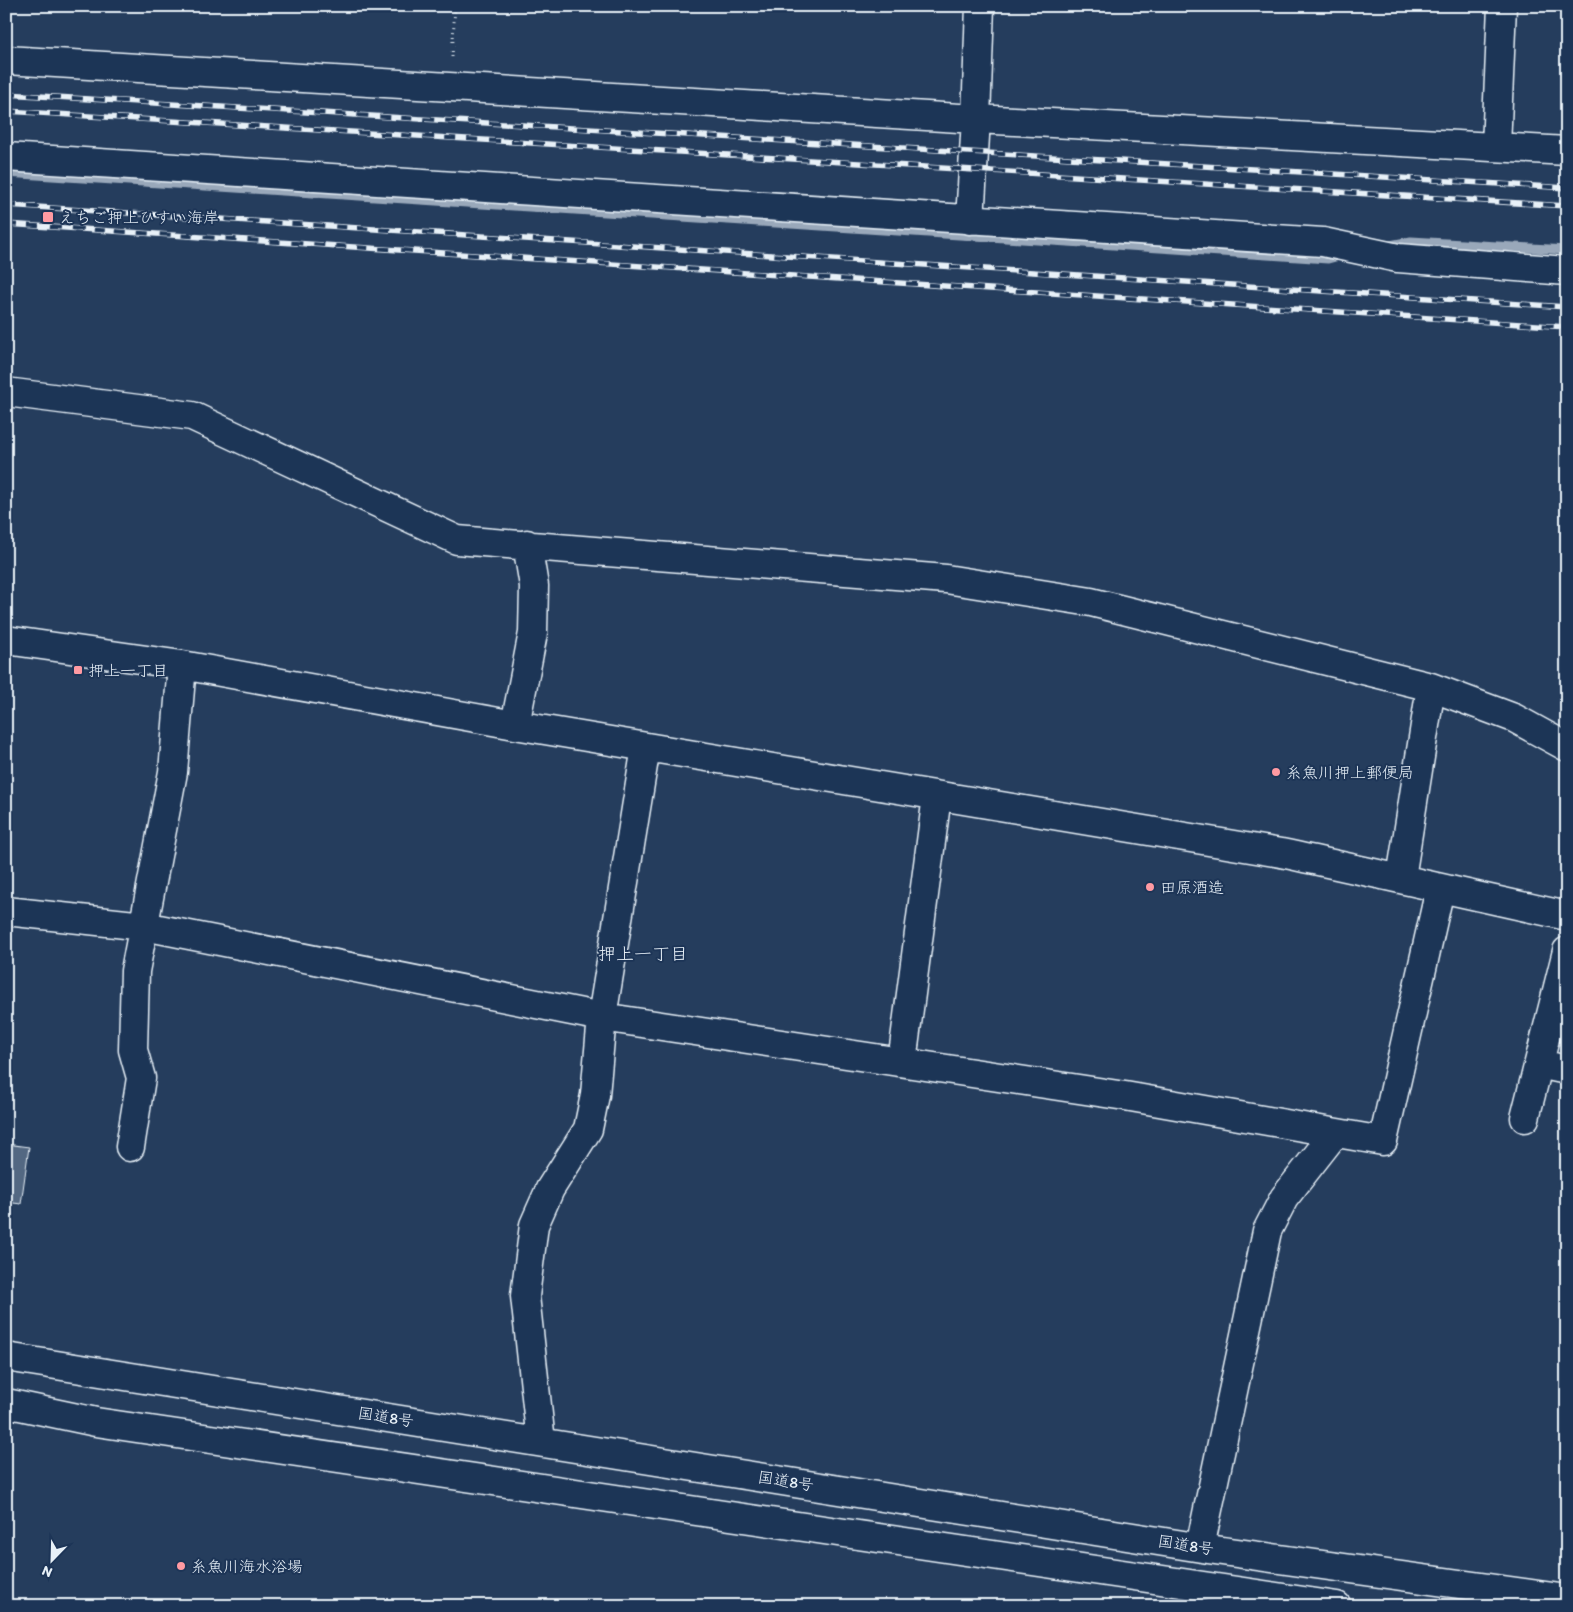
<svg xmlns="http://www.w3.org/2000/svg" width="1573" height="1612" font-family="Itim,'Klee One',sans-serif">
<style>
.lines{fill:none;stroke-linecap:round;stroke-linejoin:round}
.stream{stroke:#99a8ba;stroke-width:9}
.building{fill:#536782;stroke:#e8f1f8}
.minor-casing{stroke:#e8f1f8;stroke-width:31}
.highway-casing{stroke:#e8f1f8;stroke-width:31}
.path{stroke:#e8f1f8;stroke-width:3;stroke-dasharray:1 4;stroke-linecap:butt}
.minor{stroke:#1d3557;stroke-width:28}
.highway{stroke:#1d3557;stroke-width:28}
.rail-casing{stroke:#e8f1f8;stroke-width:5.5}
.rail{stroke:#1d3557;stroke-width:4;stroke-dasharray:11;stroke-linecap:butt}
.poi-dot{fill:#ff9aa2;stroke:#1d3557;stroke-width:2}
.labels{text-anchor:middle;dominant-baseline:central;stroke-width:4;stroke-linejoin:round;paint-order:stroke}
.poi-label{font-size:16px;fill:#e8f1f8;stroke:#1d3557;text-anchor:start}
.street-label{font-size:16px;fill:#e8f1f8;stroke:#1d3557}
.neighbourhood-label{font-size:18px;fill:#e8f1f8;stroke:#1d3557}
</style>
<rect width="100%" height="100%" fill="#253d5d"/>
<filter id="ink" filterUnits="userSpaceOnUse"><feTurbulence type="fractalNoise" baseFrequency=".02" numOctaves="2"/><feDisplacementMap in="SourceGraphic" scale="10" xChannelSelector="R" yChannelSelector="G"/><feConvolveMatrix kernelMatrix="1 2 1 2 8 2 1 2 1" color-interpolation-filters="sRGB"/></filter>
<g filter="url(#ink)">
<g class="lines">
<path class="stream" d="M6,173L1328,259L1343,255
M1385,246L1411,241L1567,250"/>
</g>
<path class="building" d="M6,1144L29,1147L21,1204L6,1202Z"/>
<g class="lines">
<g class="minor-casing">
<path id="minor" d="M6,60L976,119L1567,151
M1496,147L1502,6
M6,157L1323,242L1398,258L1567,271
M970,220L976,119L980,6
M6,392L192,416L457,540L946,579L1091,602L1431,687L1514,718L1567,747
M6,640L182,665L515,725L1281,853C1376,873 1471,895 1567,916
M515,725L533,633L534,586L527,544
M1401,878L1431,687
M6,911L144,926L602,1017L1125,1096L1383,1141L1440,889
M902,1062L937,796
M1539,1064L1567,1070
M1525,1118L1567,951
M130,1147L141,1078L133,1050L135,971L173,772L182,665
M541,1442L525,1296L534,1225L550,1189L588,1129L595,1095L602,1017L646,747
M1200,1547L1267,1231L1284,1198L1335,1133"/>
</g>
<g class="highway-casing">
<path id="highway" d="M6,1357L1208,1549L1567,1599
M6,1403L96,1422L1337,1606"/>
</g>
<path class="path" d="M452,57L455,6"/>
<use href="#minor" class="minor"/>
<use href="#highway" class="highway"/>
<g class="rail-casing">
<path id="rail" d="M6,94L1567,188
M6,111L1567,206
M6,205L1567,307
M6,224L1567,327"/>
</g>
<use href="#rail" class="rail"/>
</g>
</g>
<g class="poi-dot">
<rect x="42" y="211" width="12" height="12" rx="2.5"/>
<rect x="73" y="665" width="10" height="10" rx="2.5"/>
<circle cx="1276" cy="772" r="5"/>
<circle cx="1150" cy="887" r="5"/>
<circle cx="181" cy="1566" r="5"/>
</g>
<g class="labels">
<g class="poi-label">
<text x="59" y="217">えちご押上ひすい海岸</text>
<text x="88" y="670">押上一丁目</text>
<text x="1286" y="772">糸魚川押上郵便局</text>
<text x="1160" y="887">田原酒造</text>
<text x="191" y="1566">糸魚川海水浴場</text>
</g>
<g class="street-label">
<text transform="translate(386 1417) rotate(9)">国道8号</text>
<text transform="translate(786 1481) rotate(9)">国道8号</text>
<text transform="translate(1186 1545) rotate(9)">国道8号</text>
</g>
<g class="neighbourhood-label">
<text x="643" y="954">押上一丁目</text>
</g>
</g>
<rect width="1573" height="1612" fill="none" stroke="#1d3557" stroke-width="25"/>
<rect x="12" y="12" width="1548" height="1587" fill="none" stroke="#e8f1f8" stroke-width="2" filter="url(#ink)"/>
<g transform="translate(52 1560) rotate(203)" stroke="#1d3557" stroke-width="4" paint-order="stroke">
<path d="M0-4L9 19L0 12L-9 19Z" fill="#e8f1f8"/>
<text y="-8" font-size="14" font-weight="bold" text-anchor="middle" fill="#e8f1f8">N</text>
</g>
</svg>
